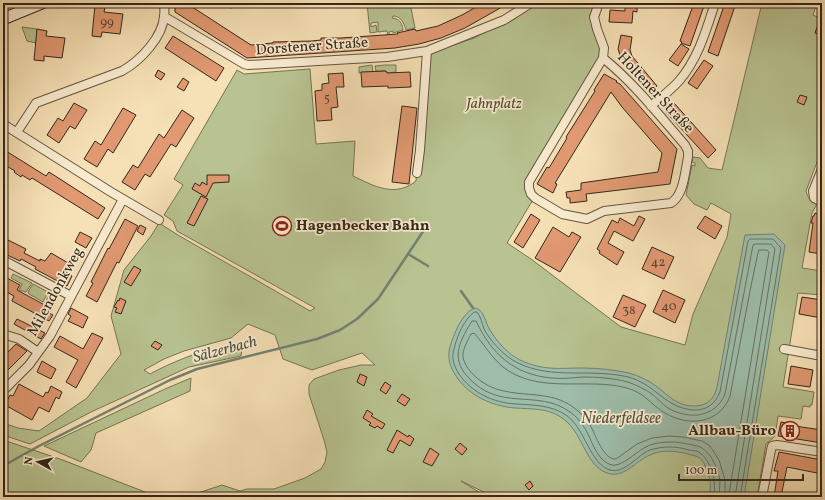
<svg xmlns="http://www.w3.org/2000/svg" width="825" height="500" font-family="Vollkorn,serif">
<style>
.green{fill:#b8c391;stroke:#767456}
.water{fill:#9dbdaa;stroke:#738170}
.lines{fill:none;stroke-linecap:round;stroke-linejoin:round}
.shore{stroke:#687262;stroke-width:1}
.stream{stroke:#738170;stroke-width:2.5}
.building{fill:#e19972;stroke:#34261a}
.minor-casing{stroke:#645441;stroke-width:10}
.secondary-casing{stroke:#34261a;stroke-width:13}
.minor{stroke:#f9ebcf;stroke-width:8}
.secondary{stroke:#f9ebcf;stroke-width:11}
.labels{text-anchor:middle;dominant-baseline:central;stroke-width:3.5;stroke-linejoin:round;paint-order:stroke}
.number-label{font-size:13px;fill:#5f4330}
.street-label{font-size:15px;fill:#34261a;stroke:#f9ebcf}
.park-label{font-size:15px;font-style:italic;fill:#554d38;stroke:#f9ebcf}
.poi-label{font-size:15px;font-weight:bold;fill:#34261a;stroke:#f9ebcf;text-anchor:start}
.water-label{font-size:16px;font-style:italic;fill:#545345;stroke:#f9ebcf}
</style>
<rect width="100%" height="100%" fill="#f6e0b5"/>
<filter id="stains"><feTurbulence type="fractalNoise" baseFrequency=".005" numOctaves="4"/><feColorMatrix values="0 0 0 0 .2 0 0 0 0 .09 0 0 0 0 .02 0 0 0 .5 -.17"/></filter>
<radialGradient id="worn" r=".72"><stop offset=".6" stop-color="#630" stop-opacity="0"/><stop offset="1" stop-color="#630" stop-opacity=".3"/></radialGradient>
<path class="green" d="M208,3H234V7L231,8Z
M367,3H410L415,28L406,30C404,22 400,16 393,16L392,18C400,19 402,23 403,30L393,33V31L389,32V35H388L387,31L378,32V22L371,23V27L376,25L377,32L370,33Z
M533,3H598L594,11L603,49L601,58L528,181L534,198L507,243L531,259L621,327L685,345L693,314L727,237L731,214L711,203L707,210L694,204L686,195L692,165L695,166V163L692,162L693,157L700,158L708,168L722,170L762,3H817L813,15L822,19V149L806,191C808,198 810,201 817,204L812,213L802,268L822,271V295L798,293L783,387L814,392L812,405H810V407L803,406L801,419L778,416L775,436L766,444L757,497H494L461,481L487,497H186L222,485L240,491L247,489H274L305,478L321,469L325,462L327,452L324,440L309,394V385L314,379L339,370L361,365H375L362,353L312,370L283,359L275,335L248,324L231,338L184,351L164,359L144,370L150,374C170,363 221,340 242,349L241,356L189,367L91,412L30,444L3,435V423L18,428L39,431L87,398L121,354L111,316L124,270L151,236L159,223L178,235L310,311L315,308L177,231L173,221L164,215L183,185L174,179L237,70L244,74L310,69L316,144L355,141L353,176C374,186 395,198 416,181L428,54L474,38L505,21Z
M22,27L37,29L36,43L27,41Z
M372,65L373,72L359,73V67Z
M385,65H396V72L387,73L386,71H376L375,66Z
M13,274L32,283L26,292L19,290L22,284L11,278Z
M33,284L48,292L43,302L29,294L28,292Z
M50,293L58,297L53,307L45,303Z
M191,378L190,391L96,433L91,450L81,462L44,446L165,389Z
M3,440L60,459L145,492L154,497H3Z"/>
<path class="water" d="M774,234L785,245L744,497H711C709,491 711,488 710,482C710,477 708,472 706,468C701,456 699,457 688,454C676,451 662,449 650,455C635,461 624,479 607,473C584,465 583,429 559,416C546,408 530,409 515,408C492,406 469,396 456,376C450,367 447,357 450,347C453,336 463,310 476,308C485,311 485,323 490,330C497,342 508,354 520,360C543,371 559,368 583,368C598,368 614,370 629,373C639,376 648,380 656,386C669,396 678,407 696,406C708,405 714,399 717,387L745,235Z"/>
<g class="lines">
<path class="shore" d="M759,250H767L769,252L729,494L728,495L725,494V480L719,460L710,446L702,441L683,437L669,436L652,438L637,444L616,459C603,460 596,435 590,425C586,418 580,412 573,407C551,391 525,397 500,390C486,387 466,373 463,357C462,350 468,340 471,334L474,333C484,344 491,357 503,367C539,395 586,377 627,388C645,393 650,404 665,413C688,427 720,424 730,396L751,286Z
M714,497C714,492 715,487 714,482C714,473 708,458 700,453C697,450 692,451 689,450C676,446 663,446 650,450C637,455 625,474 610,470C590,464 585,428 566,415C551,405 533,405 516,404C494,403 472,393 459,374C454,366 451,358 454,349C457,336 464,320 474,312H477C481,317 482,323 484,329C491,342 505,357 518,363C553,380 591,368 628,377C656,384 665,409 695,410C707,410 715,404 720,392L748,241L750,239H773L781,248L740,497
M719,497C719,492 720,487 720,482C719,471 712,454 702,448C697,445 682,443 675,442C666,442 655,442 646,447C637,451 622,467 612,465C596,461 592,439 584,427C580,421 576,416 570,412C537,388 499,413 467,376C450,357 461,339 472,321H476C491,353 514,375 552,378C562,379 572,378 582,377C597,377 613,378 628,382C636,385 645,389 652,394C658,399 662,404 668,408C689,420 715,418 725,394L753,245L755,244H771L775,249L735,497"/>
<path class="stream" d="M408,254L428,266
M461,291L473,308
M3,466L39,446L170,380L197,369L317,339L340,330L357,319L378,299L424,230"/>
</g>
<path class="building" d="M175,3H186L251,45L273,43V42L312,41L321,40V38H341L398,34L397,33L415,29L416,31L438,26L462,15L483,3H509L465,28L441,38L419,44L395,48L247,58L175,12Z
M625,3H637V12L633,11L632,23L609,22L610,10L625,11Z
M694,3H705L690,46L681,43L682,42L680,41Z
M725,3H736L718,56L708,52Z
M95,5L105,7L104,12L123,14L120,34L102,32L101,37L92,36Z
M821,16H822V36L815,33Z
M37,29L47,31L46,36L65,38L62,58L44,56V61L34,60Z
M621,35L632,37L630,50L632,56L657,86L649,93L622,61L618,49Z
M173,36L224,68L216,81L165,48Z
M681,44L689,49L678,66L669,60Z
M704,60L713,66L697,89L688,83Z
M158,70L165,74L161,80L155,76Z
M386,71L387,73L410,72L411,87L388,88V86L362,87L361,72Z
M343,73L344,87H336L338,107L331,108L332,120L317,121L315,91L322,90V84L329,83L328,74Z
M604,74L617,81L616,82L620,84L677,149L670,184L586,194L587,201L570,203V198H567L566,192L581,190V183L658,172L662,153L622,107L611,92L560,175L555,183L557,184L553,193L537,184L547,167L549,168L567,138L566,137L595,91L594,90Z
M183,78L189,82L184,91L177,87Z
M800,95L807,97L804,105L797,102Z
M74,103L87,110L75,129L70,126L59,143L47,135L58,118L63,121Z
M674,103L716,150L708,158L665,111Z
M402,106L417,108L409,184L392,182Z
M123,108L136,115L113,153L108,149L97,167L84,159L95,141L101,145Z
M182,110L194,118L176,147L171,144L150,177L145,174L135,190L122,182L133,165L138,168L159,134L164,138Z
M6,151L46,176L49,172L105,208L98,219L32,178L30,180L22,175L21,177L14,172L15,171L3,164V155Z
M207,175H229V182L213,183L206,197L192,189L195,183L200,186L202,182L207,185Z
M201,196L208,199L194,226L187,223Z
M815,213L822,215V254L809,252L813,223H811L813,216H814Z
M531,214L540,220L523,248L514,242Z
M639,216L645,219L633,241L614,231L608,243L624,252L617,265L599,253L600,251L597,249L612,220L618,223L620,218L634,226Z
M705,216L722,226L715,239L697,228Z
M125,219L138,226L119,263L117,262L97,302L86,296L93,283L91,282L108,248L109,249Z
M140,225L146,228L143,235L137,231Z
M553,227L569,237L572,232L581,237L560,272L535,258Z
M80,232L92,238L86,248L75,242Z
M8,240L26,249L24,253L40,261V259L45,261L51,253L70,264L66,272L72,276L67,286L35,269L36,267L21,259L20,261L3,253Z
M652,247L674,257L664,279L642,269Z
M134,266L141,270L131,286L124,282Z
M3,276L20,285L17,290L52,309L49,313L53,315L49,321L12,301L14,296L3,290Z
M663,290L685,300L675,323L653,312Z
M623,295L646,305L635,327L613,317Z
M802,297L822,300V318L799,314Z
M120,298L126,301L121,314L115,312L117,308L114,307L118,300L119,301Z
M71,308L88,317L83,328L68,321L71,316L68,314Z
M17,319L45,333L41,339L14,324Z
M92,333L103,338L76,388L66,382L78,360L54,347L60,336L83,349Z
M155,341L162,345L158,350L151,346Z
M16,344L27,351L3,375V357Z
M42,361L56,369L51,379L37,372Z
M791,366L813,370L810,387L788,384Z
M360,374L367,377L364,386L357,382Z
M385,382L391,386L386,394L380,390Z
M19,384L43,397L46,392L48,393L51,386L62,392L59,399L56,397L49,412L39,407L32,420L5,405L10,395L13,396Z
M402,394L410,399L405,406L397,401Z
M367,410L373,414L371,416L385,424L382,429L377,426L375,428L369,425L371,423L363,418Z
M781,422L793,424L795,426L822,430V443L778,436Z
M397,430L408,437L409,435L414,439L410,446L400,440L393,453L387,450Z
M460,443L467,449L462,455L455,449Z
M430,448L439,454L432,466L423,462Z
M779,452L822,460V474L787,467L781,497H774L778,471H774Z
M530,481L533,486L529,490L525,485Z"/>
<g class="lines">
<g class="minor-casing">
<path id="minor" d="M599,3L594,17L597,29L604,48L603,58L529,182V188L531,194L535,198L562,214L587,219L604,211L671,203C684,195 685,171 688,157V151L685,145C659,115 634,83 603,58
M165,17L244,64L248,65L387,57L427,51L504,20L531,3
M651,106C660,98 671,90 679,81C698,59 706,31 715,3
M3,124L111,192L159,220
M17,132L36,103L122,71C140,61 163,37 164,16C165,11 164,7 164,3
M822,169L813,191L814,198L822,202
M417,173L420,150L427,51
M3,260L71,296
M3,334L19,339L38,352
M784,349L822,356
M3,391L29,365L50,336L123,199
M762,497L771,450L772,446L777,445L822,452"/>
</g>
<g class="secondary-casing">
<path id="secondary" d="M3,19L42,3"/>
</g>
<use href="#minor" class="minor"/>
<use href="#secondary" class="secondary"/>
</g>
<defs>
<g id="stadium-ring" transform="scale(1)"><circle r="9.5" fill="#f9ebcf" stroke="#8f2418" stroke-width="1.5"/><path d="M0-5a6.5 5 0 1 0 0 10a6.5 5 0 1 0 0-10ZM-3.5-1.8h7v3.6h-7Z" fill="#8f2418"/></g>
<g id="building-ring" transform="scale(1)"><circle r="9.5" fill="#f9ebcf" stroke="#8f2418" stroke-width="1.5"/><path d="M-4-6H4V6H1V3H-1V6H-4ZM-2.5-4.3h1.7v1.8h-1.7ZM.8-4.3h1.7v1.8H.8ZM-2.5-1h1.7V.8h-1.7ZM.8-1h1.7V.8H.8Z" fill="#8f2418"/></g>
</defs>
<g fill-rule="evenodd">
<use href="#stadium-ring" x="282" y="226"/>
<use href="#building-ring" x="790" y="431"/>
</g>
<g class="labels">
<g class="number-label">
<text x="107" y="23">99</text>
<text x="327" y="99">5</text>
<text x="658" y="263">42</text>
<text x="669" y="307">40</text>
<text x="629" y="311">38</text>
</g>
<g class="street-label">
<text transform="translate(312 47) rotate(-4)">Dorstener Straße</text>
<text transform="translate(655 93) rotate(47)">Holtener Straße</text>
<text transform="translate(56 292) rotate(-61)">Milendonkweg</text>
</g>
<g class="park-label">
<text x="494" y="104">Jahnplatz</text>
</g>
<g class="poi-label">
<text x="296" y="226">Hagenbecker Bahn</text>
<text x="776" y="431" text-anchor="end">Allbau-Büro</text>
</g>
<g class="water-label">
<text transform="translate(225 350) rotate(-15)">Sälzerbach</text>
<text x="621" y="419">Niederfeldsee</text>
</g>
</g>
<rect width="825" height="500" fill="none" stroke="#f6e0b5" stroke-width="16"/>
<rect x="4" y="4" width="817" height="492" fill="none" stroke="#34261a" stroke-width="2"/>
<rect x="8" y="8" width="809" height="484" fill="none" stroke="#34261a"/>
<g transform="translate(38 462) rotate(278)" stroke="#f9ebcf" stroke-width="3" paint-order="stroke">
<path d="M0-3L7 15L0 10L-7 15Z" fill="#34261a"/>
<text y="-6" font-size="11" font-weight="bold" text-anchor="middle" fill="#34261a">N</text>
</g>
<path d="M679 474v6h124v-6" fill="none" stroke="#34261a" stroke-width="2"/>
<text x="685" y="474" font-size="12" fill="#34261a" stroke="#f9ebcf" stroke-width="3" paint-order="stroke">100 m</text>
<rect width="100%" height="100%" filter="url(#stains)"/>
<rect width="100%" height="100%" fill="url(#worn)"/>
</svg>
